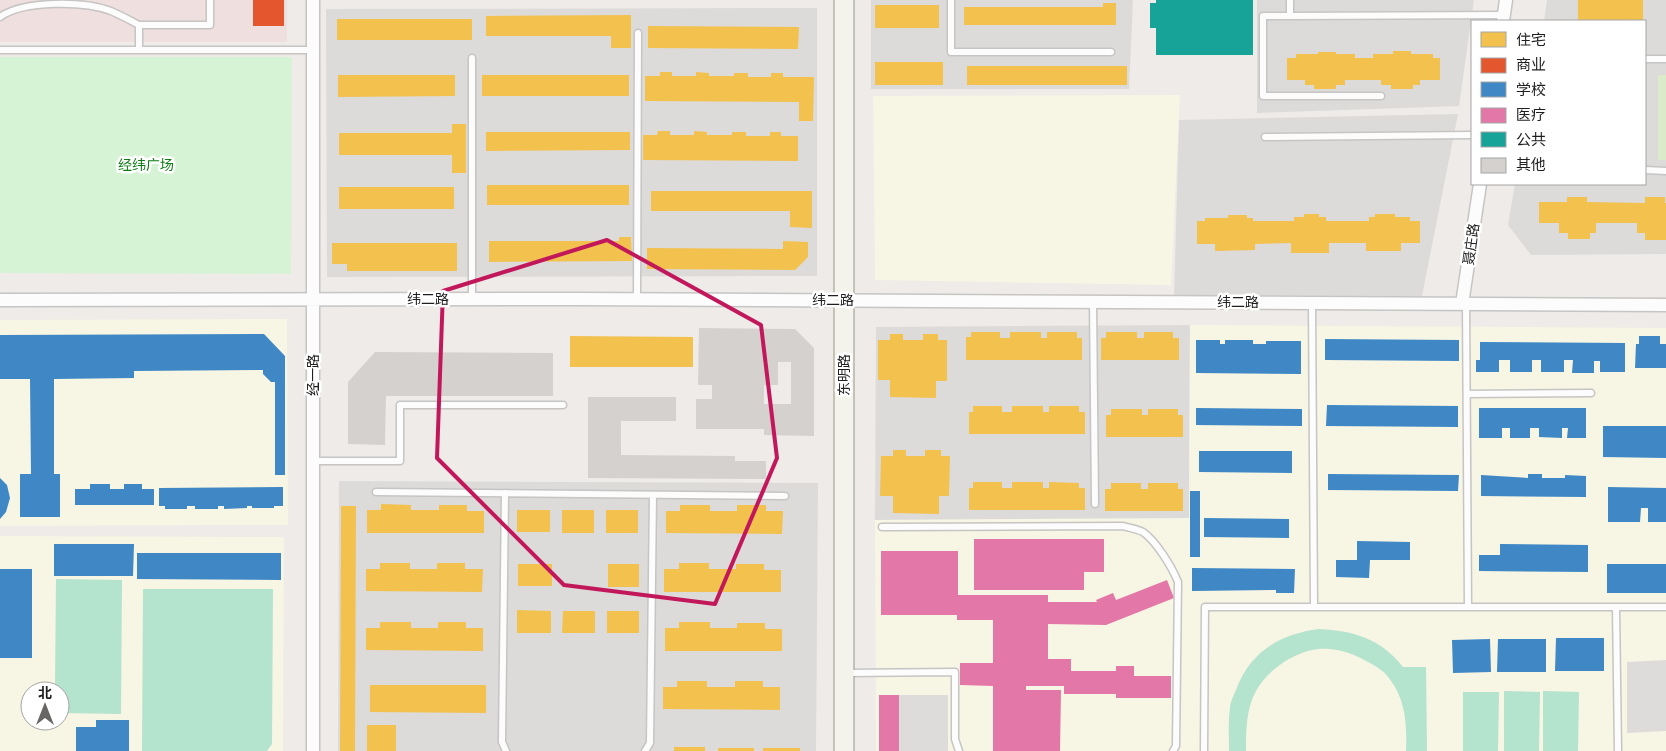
<svg xmlns="http://www.w3.org/2000/svg" width="1666" height="751" font-family="'IBM Plex Sans','Noto Sans SC',sans-serif">
<style>
.residential{fill:#dddbd9}
.commercial{fill:#efdfde}
.education{fill:#f7f5e4;fill-rule:evenodd}
.grass{fill:#dbeac8}
.park{fill:#d7f3d6}
.pitch{fill:#b4e3ce}
.parking{fill:#dedcdb}
.homes{fill:#f2c14e}
.shops{fill:#e4572e}
.schools{fill:#3f88c5}
.health{fill:#e377a8}
.public{fill:#17a398}
.building{fill:#d4d1cf;fill-rule:evenodd}
.lines{fill:none;stroke-linecap:round;stroke-linejoin:round}
.lane-casing{stroke:#c6c5c4;stroke-width:9}
.street-casing{stroke:#c6c5c4;stroke-width:15}
.secondary-casing{stroke:#979780;stroke-width:21}
.lane{stroke:#fcfcfc;stroke-width:6}
.street{stroke:#fcfcfc;stroke-width:12}
.secondary{stroke:#f3f3eb;stroke-width:19}
.marked{fill:none;stroke:#c2185b;stroke-width:4;stroke-linejoin:round}
.labels{text-anchor:middle;dominant-baseline:central;stroke-width:5;stroke-linejoin:round;paint-order:stroke}
.park-label{font-size:14px;fill:#0e7d13;stroke:#fff}
.street-label{font-size:14px;fill:#1f1f1f;stroke:#fff}
</style>
<rect width="100%" height="100%" fill="#eeebe8"/>
<path class="residential" d="M871,0H1133L1129,89H871Z
M1257,0H1474L1459,106L1257,113Z
M1547,0H1666V254L1531,255L1508,225L1515,184H1645V21H1544Z
M817,8V276L327,277L326,9Z
M1458,114L1422,296L1174,295L1179,120Z
M1190,325L1189,519L875,520L876,327Z
M339,481L818,483L816,751H338Z"/>
<path class="commercial" d="M0,0H287V42H0Z"/>
<path class="education" d="M1180,95L1171,285L875,280L873,96Z
M287,319L288,525L0,526V320Z
M1190,325L1666,328V751H876L875,520L1189,518Z
M0,536L284,537L283,751H0ZM30,691H60V721H30Z"/>
<path class="grass" d="M1658,75H1666V160H1658Z"/>
<path class="park" d="M0,57H292L291,274L0,273Z"/>
<path class="pitch" d="M56,579L122,580L121,714L60,713V691H55Z
M143,589H273L272,744L267,751H142Z
M1319,629C1354,631 1380,638 1403,667H1426L1427,751H1406C1407,725 1406,700 1389,678C1384,671 1376,666 1368,662C1356,655 1343,650 1329,649C1302,646 1268,668 1256,691C1246,708 1246,732 1246,751H1229C1229,737 1228,722 1230,708C1230,702 1234,695 1236,690C1250,651 1281,634 1319,629Z
M1504,691L1540,692L1539,751H1504Z
M1543,691L1579,692L1578,751H1543Z
M1463,692H1499L1498,751H1463Z"/>
<path class="parking" d="M1666,660V731L1627,733V662Z
M899,695H948V751H899Z"/>
<path class="homes" d="M1578,0H1643V21H1578Z
M1103,3H1116V25H964V7H1103Z
M875,5H939V28H875Z
M631,15V48H611V36H486V16Z
M337,19H472V40H337Z
M648,26L799,27L798,49L648,48Z
M1393,51H1411V54H1433V58H1440V80H1420V85H1413V89H1391V85H1381V80H1345V85H1336V89H1314V85H1305V80H1287V58H1296V54H1318V52H1336V54H1355V58H1373V54H1393Z
M875,62H943V85H875Z
M967,66H1127V85H967Z
M660,72H672V76H696V72L709,73V76H734V73H748V77H771V73H783V77H814L813,121H799V102L645,101V76H660Z
M338,75H455V96L338,97Z
M482,75H629V96H482Z
M452,124H466V173H452V155H339V133H452Z
M658,131H670V135H694V131L707,132V135H732V132H746V136H770V132H781V136H798V161L643,160V135H657Z
M486,132H630V150L486,151Z
M487,185H629V205H487Z
M339,187H454V209H339Z
M651,191H812V228L790,227V211H651Z
M1567,197H1587V202L1645,203V197H1665V203H1666V240H1645V233H1637V223H1596V233H1590V239H1568V233H1559V223H1539V202H1567Z
M1304,214H1319V217H1326V221H1369V217H1375V214H1395V217H1410V221H1420V243H1401V251H1366V243H1329V253H1291V243L1255,244V250L1215,251V244H1197V221H1205V218H1228V215H1247V218H1253V221H1294V217H1304Z
M619,237H631L632,261L489,262V241H619Z
M783,241L808,242V257L795,270L647,269V248L783,249Z
M332,243H457V271H347V264H332Z
M971,332H1000V338H1010V332H1041V338H1047V332H1077V338H1082V360H966V337H971Z
M1106,332H1137V338H1144V332H1173V338H1179V360H1101V338H1106Z
M890,334H903V340H923V334H938V340H947V381H936V398L890,397V380H878V340H890Z
M570,336L693,337V367H570Z
M973,406H1002V412H1012V406H1043V412H1049V406H1079V412H1085V434H969V412H973Z
M1111,409H1142V415H1148V409H1178V415H1183V437H1106V415H1111Z
M893,450H906V456H925V450H941V456H950L949,496H939V514L893,513V496H880L881,456H893Z
M973,482H1002V488H1012V482H1043V488H1049V482L1079,483V488H1085V510H969V488H973Z
M1111,483H1141V489H1148V483H1178V489H1183V511H1105V489H1111Z
M381,504L411,505V510H439V505H467V511H484V533H367V510H381Z
M680,505H710V511H737V505H766V511H783L782,534L666,533V511H680Z
M341,506H356L355,751H340Z
M517,510H550V532H517Z
M562,510H594V533H562Z
M606,510H638V533H606Z
M380,563H410V569H437V563H465V569H483L482,592L366,591V569H380Z
M679,563H709V569H736V564H764V570H781V592H664V569H679Z
M518,564H552V586H518Z
M608,564H639V587H608Z
M517,610L551,611V633H517Z
M563,611H595V633H562Z
M607,611H639V633H607Z
M380,622H411V628H438V622H466V628H483V651L366,650V628H380Z
M679,622H710V628H737V623H765V629H782V651H665V628H679Z
M677,681H707V687H735V681H763V687H780V710L663,709V687H677Z
M370,685H486V713L370,712Z
M367,725H396V751H367Z
M674,747H705V751H674Z
M718,748H754V751H718Z
M763,748H800V751H763Z"/>
<path class="shops" d="M253,0H284V26H253Z"/>
<path class="schools" d="M264,334L285,356V475H275V382H271L263,374V370L134,371V378L54,379V474H60V517H20V474H31L30,379H0V335Z
M1639,336H1660V344H1666V368H1635L1636,344H1639Z
M1325,339L1459,340V361L1325,360Z
M1196,340H1220V344H1225V340H1253V344H1266V341H1301V374L1196,373Z
M1480,342L1625,343V372H1600V361H1594V373H1572L1573,360H1564V372H1541V360H1532V372H1510V360H1499V372H1476V360H1480Z
M1327,405L1458,406V427L1326,426Z
M1196,408L1302,409V426L1196,425Z
M1479,408H1586V438H1567L1568,428H1562V438L1539,437V428H1530V438H1510V428H1502V438H1479Z
M1603,426H1666V458L1603,457Z
M1199,451H1292V473L1199,472Z
M1328,474L1459,475L1458,491L1328,490Z
M1528,474H1542V478H1565V475L1586,476V497L1481,496V475L1528,478Z
M0,478L7,485L10,498L6,512L0,519Z
M90,484H110V489H124V484H142V489H154V505H75V489H90Z
M283,487V506H274V508H252V506H247V508L224,509V506H218V509H195V506H187V509H165V506H159V488Z
M1608,487L1666,488V522H1648V508H1641L1640,522H1608Z
M1190,491H1200V557H1190Z
M1204,518L1289,519V538L1204,537Z
M1357,541L1410,542V560H1370L1369,578L1336,577V560H1357Z
M54,544H134L133,576H54Z
M1500,544L1588,545V572L1479,571V555H1500Z
M137,553H281V580L137,579Z
M1607,564H1666V593H1607Z
M1192,568L1295,569L1294,593H1276V590L1192,591Z
M0,569H32V658H0Z
M1556,638H1604V671H1555Z
M1490,639L1491,672L1453,673L1452,640Z
M1498,639H1546V672H1497Z
M96,720H129V751H76V727H96Z"/>
<path class="health" d="M974,539H1104V572H1084V590H974Z
M881,551H958V595H1048V602H1097L1096,600L1113,593L1116,600L1167,580L1174,598L1106,625L1048,624V659H1071V671H1116V666H1134V676H1171V698H1116V694H1064V686H1026V690H1061L1060,751H993V686L960,685V663H993V620H957V615H881Z
M879,695H899V751H879Z"/>
<path class="public" d="M1156,0H1253V55H1156V28H1150V3H1156Z"/>
<path class="building" d="M699,328L795,329L814,348V436L764,435V429H696V399H712V385H698ZM778,362H791V404H764V385H778Z
M375,352L553,353V396H386L385,445L348,444V382Z
M588,397H676V421H621V455L735,456V461H766V479L588,478Z"/>
<g class="lines">
<g class="lane-casing">
<path id="lane" d="M951,0V52H1111
M1290,0V16H1263V96H1381
M1290,16L1504,15
M0,17C24,0 84,1 111,11C120,15 130,20 139,25
M0,50H313
M139,50V25H210V0
M472,58V299
M1645,59H1666
M1265,137L1472,135
M1645,170L1666,171
M637,299L638,33
M1093,302L1095,504
M1312,303L1314,607
M1466,304L1468,606
M1467,394L1591,393
M313,461H400V405H563
M376,492L785,496
M505,493L502,742L506,751
M882,527L1123,526C1129,528 1137,529 1143,532C1156,541 1172,567 1178,582L1176,746L1173,751
M1616,607H1666
M845,673L955,672V739L959,751
M645,751L650,743L653,495
M1204,751L1205,607H1616L1618,751"/>
</g>
<g class="street-casing">
<path id="street" d="M313,0V751
M1503,21L1506,0
M0,300L579,299L1666,305
M1462,304L1480,184"/>
</g>
<g class="secondary-casing">
<path id="secondary" d="M844,0V751"/>
</g>
<use href="#lane" class="lane"/>
<use href="#street" class="street"/>
<use href="#secondary" class="secondary"/>
</g>
<path class="marked" d="M607,240L761,325L777,458L715,604L564,585L437,458L443,291Z"/>
<g class="labels">
<g class="park-label">
<text x="146" y="165">经纬广场</text>
</g>
<g class="street-label">
<text transform="translate(1471 244) rotate(-82)">聂庄路</text>
<text x="428" y="299">纬二路</text>
<text x="833" y="300">纬二路</text>
<text x="1238" y="302">纬二路</text>
<text transform="translate(313 375) rotate(-90)">经一路</text>
<text transform="translate(844 375) rotate(-90)">东明路</text>
</g>
</g>
<rect x="1471" y="20" width="175" height="165" fill="#ffffff" stroke="#a5a5a5"/>
<rect x="1481" y="32" width="25" height="15" fill="#f2c14e" stroke="#a5a5a5"/>
<text x="1516" y="45" font-size="15" fill="#1f1f1f">住宅</text>
<rect x="1481" y="58" width="25" height="15" fill="#e4572e" stroke="#a5a5a5"/>
<text x="1516" y="70" font-size="15" fill="#1f1f1f">商业</text>
<rect x="1481" y="82" width="25" height="15" fill="#3f88c5" stroke="#a5a5a5"/>
<text x="1516" y="95" font-size="15" fill="#1f1f1f">学校</text>
<rect x="1481" y="108" width="25" height="15" fill="#e377a8" stroke="#a5a5a5"/>
<text x="1516" y="120" font-size="15" fill="#1f1f1f">医疗</text>
<rect x="1481" y="132" width="25" height="15" fill="#17a398" stroke="#a5a5a5"/>
<text x="1516" y="145" font-size="15" fill="#1f1f1f">公共</text>
<rect x="1481" y="158" width="25" height="15" fill="#d4d1cf" stroke="#a5a5a5"/>
<text x="1516" y="170" font-size="15" fill="#1f1f1f">其他</text>
<g transform="translate(45 706)"><circle r="24" fill="#ffffff" stroke="#a5a5a5"/>
<path d="M0-4L9 19L0 12L-9 19Z" fill="#676665"/>
<text y="-8" font-size="14" font-weight="bold" text-anchor="middle" fill="#1f1f1f">北</text>
</g>
</svg>
